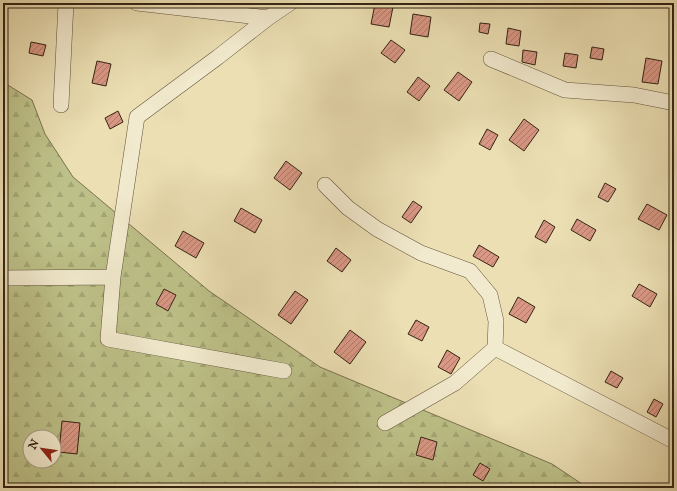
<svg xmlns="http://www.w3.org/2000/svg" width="677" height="491" font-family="'IM FELL English',serif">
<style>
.forest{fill:url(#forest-firs);stroke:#79724e;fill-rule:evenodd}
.building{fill:url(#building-hatch);stroke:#352413}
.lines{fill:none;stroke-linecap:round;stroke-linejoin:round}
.minor-casing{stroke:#62533b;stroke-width:16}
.minor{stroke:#f2eace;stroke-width:15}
</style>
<defs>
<pattern id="forest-firs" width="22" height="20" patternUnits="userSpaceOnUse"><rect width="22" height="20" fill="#bdc088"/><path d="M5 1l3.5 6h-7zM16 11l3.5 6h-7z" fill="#a3a574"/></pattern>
<pattern id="building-hatch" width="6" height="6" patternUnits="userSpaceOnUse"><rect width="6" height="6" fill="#d99784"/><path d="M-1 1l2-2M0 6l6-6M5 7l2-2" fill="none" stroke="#b17b6b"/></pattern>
</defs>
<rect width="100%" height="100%" fill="#ebdfb3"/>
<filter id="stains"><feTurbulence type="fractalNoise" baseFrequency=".005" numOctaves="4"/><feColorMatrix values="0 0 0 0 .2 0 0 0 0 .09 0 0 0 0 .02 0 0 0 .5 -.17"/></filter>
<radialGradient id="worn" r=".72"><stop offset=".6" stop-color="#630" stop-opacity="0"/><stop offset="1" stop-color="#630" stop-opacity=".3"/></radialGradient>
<path class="forest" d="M3,82L32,100L45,134L73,177L209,291L320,367L552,464L588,488H3ZM30,437H54V461H30Z"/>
<path class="building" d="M375,4L393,7L389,27L371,24Z
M413,14L431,17L428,37L410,34Z
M480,23L490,24L488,34L479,32Z
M508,28L521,31L519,46L506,44Z
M391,40L405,50L395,63L381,53Z
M31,42L46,45L43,56L29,53Z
M592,47L604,49L602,60L590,58Z
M523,50L537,52L535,65L522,62Z
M565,53L578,55L576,68L563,66Z
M646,58L662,61L658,84L642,82Z
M97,61L111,64L106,86L92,83Z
M458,72L472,82L459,101L444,90Z
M418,77L430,86L419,101L407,92Z
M118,111L123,122L110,129L105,118Z
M524,119L539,130L524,151L509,140Z
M487,129L498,135L490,150L479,144Z
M286,161L302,173L290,190L274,178Z
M605,183L616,189L608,202L598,197Z
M413,201L422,207L411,223L402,217Z
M647,204L667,215L659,230L638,219Z
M241,208L262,220L255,233L234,221Z
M577,219L596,230L590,241L571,230Z
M544,220L555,227L546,243L535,237Z
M183,231L204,243L196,258L175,246Z
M479,245L499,257L493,267L473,256Z
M336,248L351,260L342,272L327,261Z
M639,284L657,294L650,307L632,296Z
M164,289L176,295L168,311L156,304Z
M295,291L308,300L291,324L278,315Z
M518,297L535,307L526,323L509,314Z
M416,320L429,327L422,341L408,334Z
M350,330L366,342L350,364L334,352Z
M447,350L460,358L451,374L438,367Z
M611,371L623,378L617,388L605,382Z
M654,399L663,404L656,417L647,412Z
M62,421L80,423L77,454L59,452Z
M421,437L437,442L433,460L416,455Z
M480,463L490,469L483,481L473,475Z"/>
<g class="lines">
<g class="minor-casing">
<path id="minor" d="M137,3L268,18
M491,59L565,90L634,95L674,103
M61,105L66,3
M325,185L348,208L377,229L421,253L470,271L490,295L496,321L495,348L674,441
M113,277L108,339L284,371
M3,278L113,277L137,117L218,57L268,18L290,3
M385,423L455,383L495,348"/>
</g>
<use href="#minor" class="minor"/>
</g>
<rect width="677" height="491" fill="none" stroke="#ebdfb3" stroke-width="16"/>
<rect x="4" y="4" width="669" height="483" fill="none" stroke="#352413" stroke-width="2"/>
<rect x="8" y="8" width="661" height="475" fill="none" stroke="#352413"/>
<g transform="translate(42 449) rotate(299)"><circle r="19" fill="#f2eace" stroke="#a69b83"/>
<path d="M0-3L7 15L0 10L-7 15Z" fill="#8f2418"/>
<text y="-6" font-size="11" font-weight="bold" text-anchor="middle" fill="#352413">N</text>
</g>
<rect width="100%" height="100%" filter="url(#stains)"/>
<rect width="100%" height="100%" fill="url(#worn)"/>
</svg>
